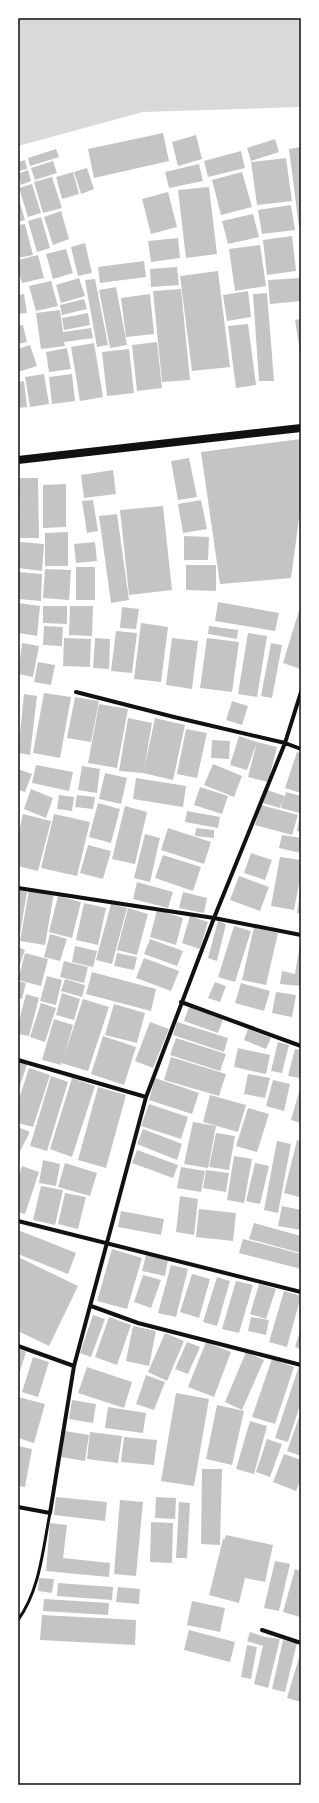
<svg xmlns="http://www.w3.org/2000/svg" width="319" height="1803" font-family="Commissioner,sans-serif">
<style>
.water{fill:#d9d9d9}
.building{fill:#c4c4c4}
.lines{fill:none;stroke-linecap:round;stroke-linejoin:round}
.service{stroke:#111;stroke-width:3}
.minor{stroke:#111;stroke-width:4}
.secondary{stroke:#111;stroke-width:8}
.neatline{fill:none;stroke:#111;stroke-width:1.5}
</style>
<rect width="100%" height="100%" fill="#fff"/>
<path class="water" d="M18,18H301V107L143,112L18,146Z"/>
<path class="building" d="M163,133L169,161L94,178L88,149Z
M196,135L202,159L178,166L172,142Z
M275,139L279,152L251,161L247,148Z
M301,147V227H299L289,149Z
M56,149L59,157L30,166L28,158Z
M241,151L245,168L208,177L204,161Z
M286,158L292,201L257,205L251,162Z
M25,160L27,169L18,171V162Z
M53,161L57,173L35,180L31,168Z
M199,164L203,181L169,188L165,172Z
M87,168L94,189L81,194L74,172Z
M28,170L31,181L21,185L18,174Z
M73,172L79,194L62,199L56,177Z
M242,172L252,207L221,215L212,180Z
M52,177L62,208L43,213L34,182Z
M32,184L41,213L28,217L19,188Z
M209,187L217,254L186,258L178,190Z
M168,192L177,227L151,234L142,199Z
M18,196L25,220L18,222Z
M291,205L295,230L262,234L258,210Z
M61,211L69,239L53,245L44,217Z
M253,214L259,237L228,244L222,221Z
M41,217L50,248L37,252L28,221Z
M25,224L33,255L18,258V225Z
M292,236L296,271L267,275L263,240Z
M178,238L180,258L151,262L148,241Z
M85,243L92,273L78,276L71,247Z
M260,245L266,286L235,291L229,249Z
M66,249L73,273L53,279L46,254Z
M38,255L44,278L22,283L18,270V260Z
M144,261L146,277L100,283L98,267Z
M177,267L179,285L151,287L150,269Z
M218,271L230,367L192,371L180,276Z
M79,278L85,296L61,303L56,285Z
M301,278V301L270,304L268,280Z
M95,279L108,345L97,347L85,280Z
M51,281L58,306L36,311L29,286Z
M116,287L127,345L110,348L99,290Z
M181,289L190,380L162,382L153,291Z
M248,291L251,317L227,321L223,295Z
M267,293L274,381H259L253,294Z
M24,294L27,313L18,314V295Z
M150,294L154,334L126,337L121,298Z
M84,299L87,309L62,315L60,305Z
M60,310L63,332L91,328L93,338L64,342L65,346L41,349L36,313Z
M88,313L90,325L64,330L62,318Z
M301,319V351H300L295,320Z
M248,324L256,385L236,388L228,326Z
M23,325L27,342L18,344V326Z
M157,342L162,388L137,391L132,345Z
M94,343L103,397L80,401L71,347Z
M30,345L37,366L18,372V349Z
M67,348L71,369L49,372L46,352Z
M129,349L134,393L107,396L102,352Z
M44,374L49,404L30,407L25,377Z
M72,374L75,401L52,404L49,377Z
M24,381L27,407L18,408V382Z
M301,439V504L291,578L220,584L201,452Z
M189,458L197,497L178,500L171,461Z
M113,470L116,494L84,498L81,475Z
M19,478H38L39,538H20Z
M66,484V527L43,528V485Z
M93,500L98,531L87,533L82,501Z
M201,500L207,529L183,533L178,504Z
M163,506L172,590L129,595L120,510Z
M117,514L129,600L111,603L99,516Z
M68,532V566H45V533Z
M184,536L209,537L208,560H184Z
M20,542L44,544L42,571L18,568Z
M95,542L97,561L76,563L74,544Z
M186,565H216V591L186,590Z
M76,567H95V600H76Z
M45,569L71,570L69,600L43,598Z
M18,572L42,574L41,601L18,599Z
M218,602L279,613L275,631L215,621Z
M18,603L40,606L37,636L18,633Z
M301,604V669L283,663Z
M43,606H67V624L43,623Z
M70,606H93L92,636L69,635Z
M122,607L139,609L136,629L120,628Z
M141,623L168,627L161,682L134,679Z
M44,626L63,627L62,646L43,645Z
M209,626L238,630L237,639L208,634Z
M116,631L137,633L132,673L111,671Z
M248,633L267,636L257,697L238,694Z
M64,638L91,639L90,667L63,666Z
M95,638L110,639L109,669L93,668Z
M172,638L198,641L192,689L166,685Z
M207,638L239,642L232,692L200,688Z
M22,643L39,646L33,677L18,674Z
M271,643L282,645L272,698L261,696Z
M38,662L55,665L51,685L34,682Z
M44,693L71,697L60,758L33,753Z
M24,694L37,696L30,755L18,753Z
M75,697L99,701L91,742L67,738Z
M232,701L248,706L242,725L226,720Z
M99,704L128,709L117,768L88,763Z
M128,718L152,723L144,770L155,718L185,725L173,780L143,773L119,771Z
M186,729L207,733L197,778L177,774Z
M239,736L257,742L247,770L230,765Z
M212,740L230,741L229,759L211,758Z
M257,742L277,747L268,782L248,777Z
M297,752L301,753V793L285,788Z
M213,764L242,776L234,797L204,785Z
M36,765L73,772L69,791L32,783Z
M82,766L100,769L97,793L78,790Z
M18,769L32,774L25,792L18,790Z
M105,773L127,778L121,804L99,799Z
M136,778L186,786L183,807L133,799Z
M200,787L228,796L222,814L194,805Z
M31,789L53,798L46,818L24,809Z
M267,790L285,796L286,792L301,796L300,813L281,808L283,799L280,808L263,803Z
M59,795L74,797L72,811L57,809Z
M77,795L95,797L93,809L75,807Z
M98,803L120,809L111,843L89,837Z
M261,805L298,815L292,835L255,825Z
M125,806L147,812L135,864L112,859Z
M187,811L220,817L218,828L185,822Z
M23,814L51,821L38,871L18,866V836Z
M54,814L90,822L77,876L41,868Z
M300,814H301V832L297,831Z
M168,828L211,842L204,864L161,850Z
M196,828L214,830V838L195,836Z
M145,834L160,838L150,882L134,878Z
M282,835L301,838V853L279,848Z
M88,845L111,851L103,879L80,873Z
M251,853L272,860L265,880L244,873Z
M163,855L201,867L193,891L155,878Z
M280,857L301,860V873L294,910L271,906Z
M239,876L269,887L260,911L230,900Z
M137,882L173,892L168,908L133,899Z
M18,890L27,892L19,940H18Z
M29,890L54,893L45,945L20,941Z
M300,891H301V914L297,913Z
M183,892L207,898L204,913L179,908Z
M58,896L81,902L72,938L49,932Z
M84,903L106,908L98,945L76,940Z
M111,904L127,908L112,964L96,960Z
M128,908L148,914L137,955L117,950Z
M157,910L183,918L176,945L150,937Z
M190,916L208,922L200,949L182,943Z
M218,921L226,924L217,961L208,958Z
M234,926L251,931L235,982L218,977Z
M254,927L278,933L266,985L242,980Z
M50,934L67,939L60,961L44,957Z
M150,939L183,951L177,966L144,954Z
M300,944L301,986L280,984L282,971L295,974Z
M75,946L97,951L93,967L72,962Z
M18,947L25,950L18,970Z
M25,953L48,959L41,986L18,980Z
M117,953L137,957L134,970L114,966Z
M144,958L179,971L171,991L136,978Z
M64,961L88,967L84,983L60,977Z
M92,972L156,989L151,1011L86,994Z
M47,976L62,980L56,1005L40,1001Z
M65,979L85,985L82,997L61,991Z
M18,981L26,983L22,999L18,998Z
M215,982L226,986L220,1002L208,998Z
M241,983L270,991L264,1011L235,1003Z
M276,992L296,995L292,1017L272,1013Z
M62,993L80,999L74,1020L56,1015Z
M26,994L39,998L29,1036L18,1034V1025Z
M83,999L109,1007L88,1071L61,1063V1065L42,1060L54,1019L73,1025L64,1056Z
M41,1003L56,1008L45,1042L30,1037Z
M114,1004L145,1013L137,1043L105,1035Z
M189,1007L223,1019L218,1033L184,1021Z
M150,1022L169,1029L153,1068L135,1061Z
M177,1022L228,1038L224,1052L173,1035Z
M248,1029L271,1038L266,1049L244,1040Z
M103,1036L136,1047L124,1085L91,1074Z
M176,1038L226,1054L220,1071L170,1055Z
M278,1042L289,1045L282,1073L271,1071Z
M238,1048L270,1055L266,1074L234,1067Z
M295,1049L301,1050L300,1078L288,1076Z
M171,1057L226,1074L219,1096L164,1080Z
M18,1061L27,1064L18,1092Z
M29,1068L50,1075L33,1127L18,1123V1102Z
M248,1074L270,1078L265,1098L244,1094Z
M51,1076L68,1082L47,1151L30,1146Z
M72,1078L95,1086L72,1157L50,1149Z
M155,1078L199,1093L192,1114L149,1100Z
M273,1080L290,1084L284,1111L266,1106Z
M301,1085V1123L291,1120Z
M98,1087L126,1095L106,1168L78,1160Z
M210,1095L246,1105L238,1132L203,1122Z
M149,1104L188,1117L181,1139L141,1126Z
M248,1108L269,1114L257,1152L236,1146Z
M193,1122L216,1126L208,1168L184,1164Z
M18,1127L30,1132L18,1155Z
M143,1129L182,1144L177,1160L137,1144Z
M216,1133L235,1136L229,1170L209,1167Z
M297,1140L301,1141V1190L299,1197L284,1193Z
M277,1141L291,1144L278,1213L264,1210Z
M137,1150L178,1165L173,1178L132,1163Z
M234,1156L252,1159L244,1203L227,1200Z
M43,1160L60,1164L56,1186L39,1183Z
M65,1163L97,1173L90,1196L58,1187Z
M255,1163L269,1166L260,1204L246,1201Z
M22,1166L39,1172L25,1214L18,1212V1179Z
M181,1167L205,1171L201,1192L177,1188Z
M206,1170L229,1173L226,1192L203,1188Z
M41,1186L63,1190L55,1225L33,1220Z
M65,1193L86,1197L78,1229L58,1224Z
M180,1196L198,1199L194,1235L176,1232Z
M282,1206L301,1210V1230L278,1226Z
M199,1209L236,1213L233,1241L196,1237Z
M121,1211L164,1219L161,1235L118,1227Z
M254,1223L301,1236V1253L249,1239Z
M18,1230L76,1253L68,1274L18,1254Z
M243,1239L301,1254V1269L239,1253Z
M112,1249L142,1258L127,1309L97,1301Z
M146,1255L168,1260L165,1276L142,1271Z
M18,1257L78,1286L49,1346L18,1331Z
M171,1265L188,1269L176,1317L158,1313Z
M192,1274L210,1279L199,1318L180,1312Z
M143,1275L161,1280L151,1308L134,1302Z
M217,1277L230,1281L217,1326L203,1322Z
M236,1281L253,1285L239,1333L222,1329Z
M259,1284L276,1289L266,1319L250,1314Z
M284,1291L301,1296L287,1347L269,1342Z
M93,1315L105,1319L91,1357L80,1353Z
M109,1317L131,1325L117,1365L95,1357Z
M251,1317L269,1320L266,1335L248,1331Z
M133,1326L156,1331L149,1366L126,1361Z
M301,1328V1349L295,1347Z
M165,1333L184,1341L167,1381L148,1372Z
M187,1342L200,1347L188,1374L175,1369Z
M206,1342L231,1352L214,1397L188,1387Z
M18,1349L26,1352L18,1377Z
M246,1352L264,1360L242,1410L225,1402Z
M33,1357L49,1362L38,1397L22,1392Z
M272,1359L294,1367L275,1424L252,1417Z
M299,1366L301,1367V1402L288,1442L275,1438Z
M87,1367L132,1382L124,1408L78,1393Z
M146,1375L165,1382L154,1410L136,1404Z
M176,1393L209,1399L194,1486L161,1481Z
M18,1397L45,1404L34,1443L18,1438Z
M72,1400L96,1404L93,1423L69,1419Z
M217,1405L244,1411L232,1465L206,1459Z
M108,1407L146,1413L143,1433L105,1428Z
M301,1412V1456L287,1451Z
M250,1421L267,1426L254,1474L236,1469Z
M65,1431L89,1435L85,1461L61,1457Z
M90,1432L122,1436L118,1463L87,1459Z
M124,1437L157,1440L154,1465L121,1462Z
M267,1439L282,1444L270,1477L256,1472Z
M18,1446L32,1449L25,1487L18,1486Z
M284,1454L301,1460V1478L296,1491L273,1482Z
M202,1469H222L220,1545L201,1544Z
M56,1497L107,1502L105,1521L54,1515Z
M156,1497L176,1498L175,1519L155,1518Z
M120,1500L143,1502L136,1576L114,1574Z
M179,1502L190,1503L187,1558H176Z
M151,1522L173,1523L172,1563L150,1562Z
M50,1523L67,1525L63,1558L110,1563L109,1577L46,1571Z
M226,1535L273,1545L265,1582L245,1578L239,1603L209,1595L223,1539H225Z
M275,1561L290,1564L279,1611L264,1608Z
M295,1569L301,1571L300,1617L283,1612Z
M39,1578L54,1579L52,1593L38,1591Z
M58,1583L113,1587L112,1600L57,1596Z
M118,1587L140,1589L139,1604L116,1602Z
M44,1599L109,1603L108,1615L43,1611Z
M192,1601L225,1608L220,1632L187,1625Z
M42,1615L136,1620L135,1645L40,1640Z
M189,1630L235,1642L230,1662L184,1650Z
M250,1632L265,1637L280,1639L268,1688L254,1684L263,1646L247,1641Z
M283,1640L297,1643L285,1692L272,1689Z
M247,1645L257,1647L251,1679L241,1677Z
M301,1651V1702L287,1698Z"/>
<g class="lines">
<path class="service" d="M18,1620C40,1590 43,1548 50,1513"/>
<path class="minor" d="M76,692L174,717L285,743L301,749
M18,888L214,918L301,935
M181,1002L301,1046
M18,1060L146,1097
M18,1221L301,1292
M91,1306L138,1323L301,1365
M18,1346L74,1366
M18,1507L50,1513L74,1366L146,1097L214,918L285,743L301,692
M262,1630L301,1643"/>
<path class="secondary" d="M18,460L301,428"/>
</g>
<rect width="319" height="1803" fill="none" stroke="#ffffff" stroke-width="38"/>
<rect x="19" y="19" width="281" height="1765" class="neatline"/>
</svg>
